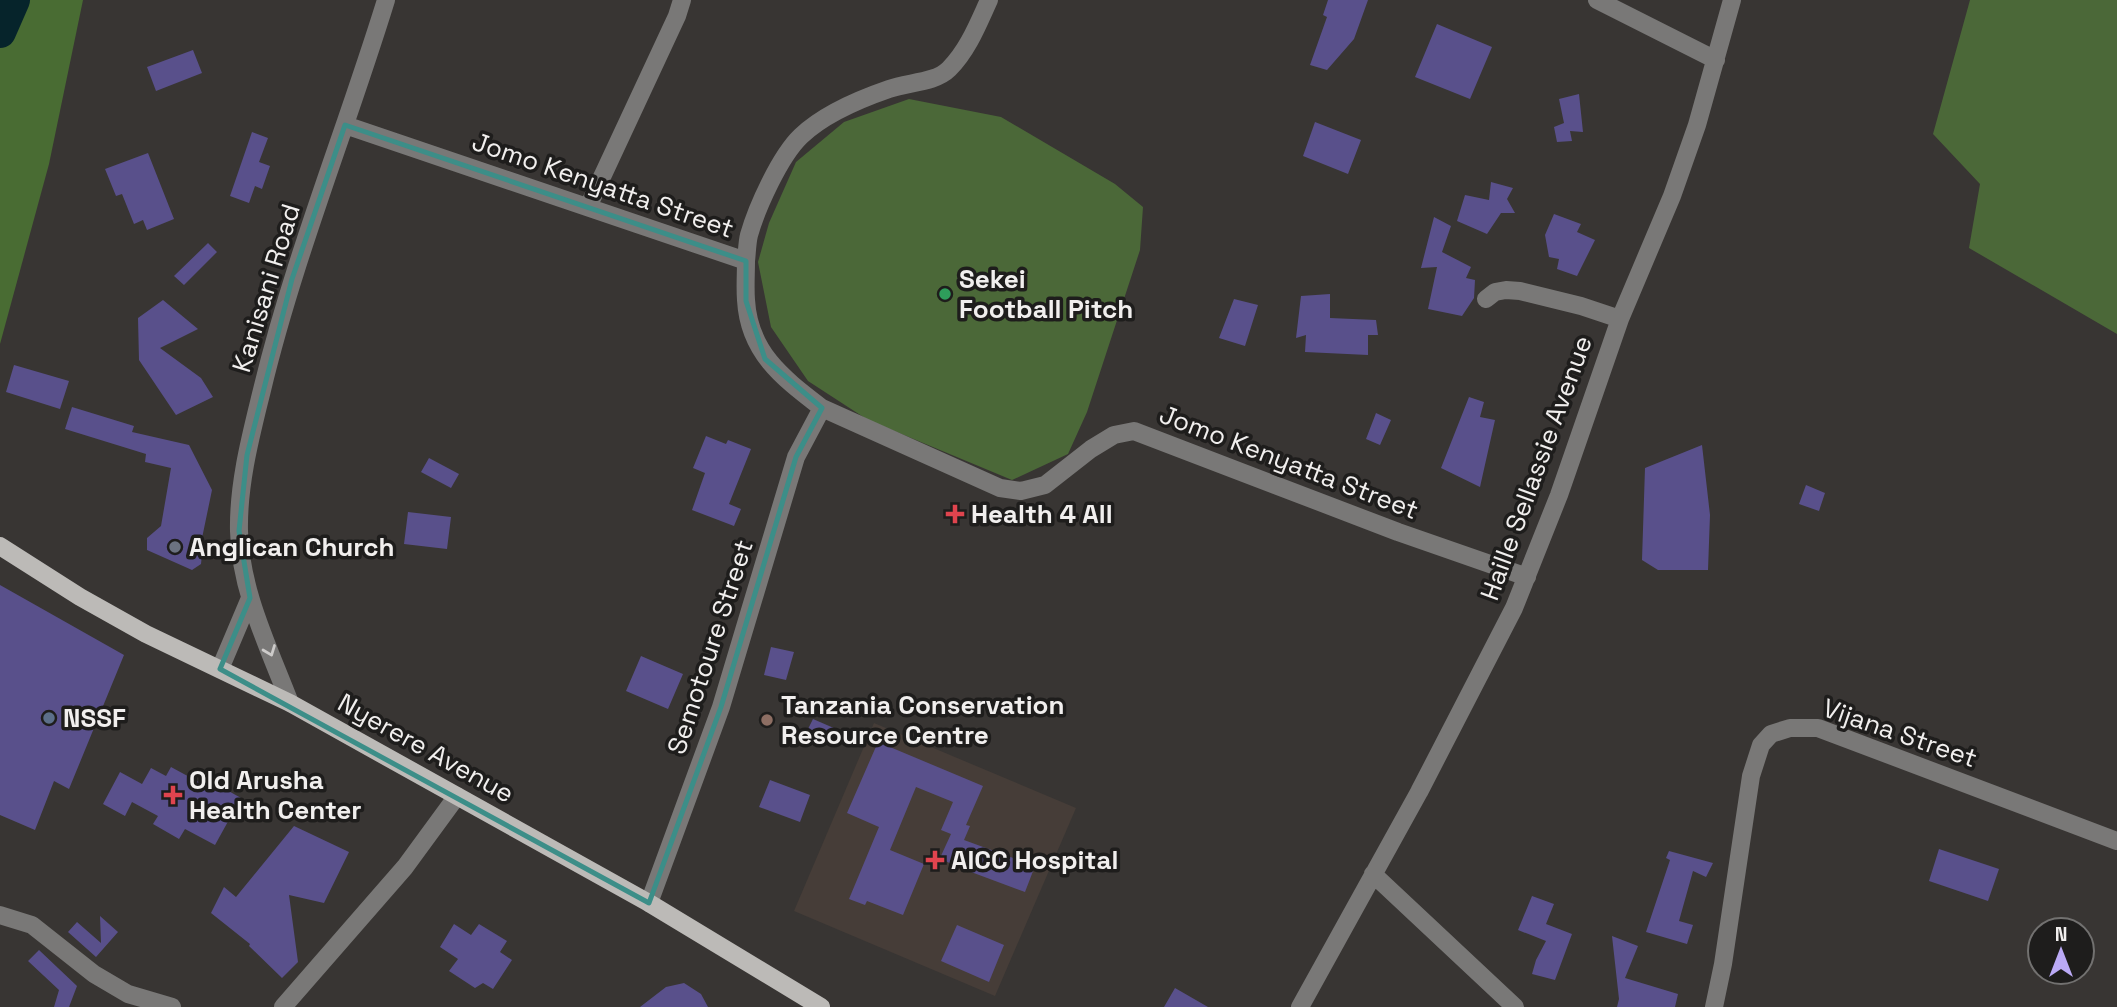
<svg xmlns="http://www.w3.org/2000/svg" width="2117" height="1007" font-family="'Space Grotesk',sans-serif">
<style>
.built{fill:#463d38}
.green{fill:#4b6838}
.forest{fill:#496c33}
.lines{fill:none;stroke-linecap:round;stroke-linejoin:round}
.river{stroke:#06242b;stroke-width:32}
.building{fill:#59508b}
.minor{stroke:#797877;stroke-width:18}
.major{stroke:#bcbab7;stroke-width:18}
.oneway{stroke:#cdcbca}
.marked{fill:none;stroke:#3c8e88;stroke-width:5;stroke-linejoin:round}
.leisure-dot{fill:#2e9e5b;stroke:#1e1d1c;stroke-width:2.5}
.health-dot{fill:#e0444e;stroke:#1e1d1c;stroke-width:2.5}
.worship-dot{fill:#6b7280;stroke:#1e1d1c;stroke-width:2.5}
.service-dot{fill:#5c6f8a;stroke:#1e1d1c;stroke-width:2.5}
.education-dot{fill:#8d6e63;stroke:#1e1d1c;stroke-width:2.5}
.labels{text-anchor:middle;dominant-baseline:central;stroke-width:7;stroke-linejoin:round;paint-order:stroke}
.street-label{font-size:26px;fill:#f1efee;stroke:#1e1d1c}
.poi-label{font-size:26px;font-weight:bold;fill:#f1efee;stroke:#1e1d1c;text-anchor:start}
</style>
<rect width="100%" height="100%" fill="#383533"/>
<path class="built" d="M874,723L1076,808L995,996L794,911Z"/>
<path class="green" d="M1970,0H2117V334L1969,248L1980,184L1933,134Z
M909,99L1001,117L1115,184L1143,207L1140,250L1087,412L1068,454L1012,480L868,420L808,381L771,327L758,262L769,223L796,162L844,122Z"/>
<path class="forest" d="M0,0H83L49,164L0,344Z"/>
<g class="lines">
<path class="river" d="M0,32L14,0"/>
</g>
<path class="building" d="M1328,0H1368L1354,39L1327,70L1310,65L1327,17L1323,15Z
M1437,24L1492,47L1470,99L1415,77Z
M193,50L202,73L156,91L147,67Z
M1579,94L1583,132L1570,131L1572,141L1557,142L1554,127L1564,123L1559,99Z
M1315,122L1361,140L1348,174L1303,156Z
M252,132L268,138L259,162L270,166L262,189L255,186L249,203L230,196Z
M148,153L174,219L147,230L143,220L134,224L122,194L116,196L105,169Z
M1491,182L1513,188L1507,199L1515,213H1501L1487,234L1457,221L1465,195L1489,200Z
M1554,214L1581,224L1577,232L1595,240L1577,276L1557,269L1559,259L1549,257L1545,235Z
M1434,217L1451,226L1442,252L1471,267L1466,278L1475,280L1474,298L1462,316L1428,309L1437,267L1421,268Z
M208,243L217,252L184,285L174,276Z
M1330,294V318L1376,320L1378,335H1368V355L1305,352L1306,335L1296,338L1301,296Z
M1234,299L1258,305L1245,346L1219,338Z
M163,300L198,329L160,348L201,378L213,397L176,415L139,360L138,318Z
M14,365L69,381L60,409L6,392Z
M1469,397L1484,402L1480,417L1495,420L1480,487L1441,468Z
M72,407L134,426L132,432L189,445L212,490L201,543L203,545L201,564L192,570L147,550V538L161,526L171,468L145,462L146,454L65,429Z
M1376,413L1391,420L1380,445L1366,439Z
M706,436L726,444L728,440L751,449L729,504L741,509L734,526L692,510L705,473L693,468Z
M1702,445L1710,515L1708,570H1658L1642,560L1645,468Z
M429,458L459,474L451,488L421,472Z
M1806,485L1825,493L1819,511L1799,504Z
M408,512L451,517L447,549L404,544Z
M0,585L124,655L69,789L54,781L35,830L0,815Z
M771,647L794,652L786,680L764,675Z
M641,656L683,674L668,709L626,691Z
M813,719L843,732L836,746L806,733Z
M878,742L983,786L966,825L970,826L964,840L1035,866L1025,892L955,866L940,858L951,834L941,830L953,802L916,787L890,850L924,864L903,915L867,901L865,905L849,899L879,827L847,813Z
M171,767L206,786L209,780L241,798L215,845L185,829L179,839L153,824L158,816L132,802L125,816L103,804L120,772L142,784L151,768L166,776Z
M770,780L810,795L800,822L759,807Z
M294,826L349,852L324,903L289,895L298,962L282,978L249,946L250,944L211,913L224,887L236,897Z
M1939,849L1999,869L1988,901L1929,881Z
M1669,851L1713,863L1706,877L1693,871L1679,921L1693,925L1687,944L1646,932L1670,860L1666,858Z
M1532,896L1554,904L1546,924L1572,934L1555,980L1532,974L1536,960L1546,941L1518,930Z
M100,916L118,932L96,957L68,932L77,922L101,943Z
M454,924L471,935L479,924L507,941L500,952L512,960L493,989L483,983L475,988L449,971L458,959L440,947Z
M957,925L1004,945L989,982L941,961Z
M1612,936L1638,946L1625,978L1678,994L1675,1007H1617L1619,999Z
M39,950L77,986L69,1007H54L59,990L28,961Z
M684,983L701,994L708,1007H640L666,987Z
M1175,988L1208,1007H1164Z"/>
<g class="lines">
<path class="minor" d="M1597,0L1716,60
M345,125L746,261C746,274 745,287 746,300C749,353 783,378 822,408L1000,488L1021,491L1045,485L1091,449L1114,435L1134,431L1398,532L1527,577
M588,207L677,16L682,0
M746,261C747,253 747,243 749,235C757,207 780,156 801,136C824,114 860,99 889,89C908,82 935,83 949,69C968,50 978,24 989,0
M1486,299L1495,292L1506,290L1520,291L1581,306L1620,319
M220,669L250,598
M290,703C269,648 240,590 239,531C238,483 251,435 262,390C294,257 346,130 386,0
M1373,874L1515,1007
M649,903L721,707L796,457L822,408
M0,915L32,925L94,974L128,994L172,1007
M283,1007L405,867L457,796
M1300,1007L1419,792L1514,608L1559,495L1620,319L1672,196L1697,125L1732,0
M1714,1007L1723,964L1751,776L1761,745L1771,734L1790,728H1818L2117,841"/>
<path class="major" d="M0,546L80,597L146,634L290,703L649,903L821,1007"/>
</g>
<defs><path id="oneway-chevron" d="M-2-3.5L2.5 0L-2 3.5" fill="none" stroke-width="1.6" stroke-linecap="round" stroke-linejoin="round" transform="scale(1.75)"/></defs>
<use class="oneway" href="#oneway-chevron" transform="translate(270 651) rotate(69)"/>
<path class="marked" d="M345,125L746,261V301L765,359L822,408L796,457L721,707L649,903L220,669L250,598L239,531L247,455L292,279Z"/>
<circle class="leisure-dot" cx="945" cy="294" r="7"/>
<g class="health-dot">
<path d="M951.5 503.5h7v7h7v7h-7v7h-7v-7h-7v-7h7z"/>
<path d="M169.5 784.5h7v7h7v7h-7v7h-7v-7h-7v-7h7z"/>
<path d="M931.5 849.5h7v7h7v7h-7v7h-7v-7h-7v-7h7z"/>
</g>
<circle class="worship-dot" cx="175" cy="547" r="7"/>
<circle class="service-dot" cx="49" cy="718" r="7"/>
<circle class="education-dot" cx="767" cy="720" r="7"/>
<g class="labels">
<g class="street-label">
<text transform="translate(603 185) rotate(19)">Jomo Kenyatta Street</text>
<text transform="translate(266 288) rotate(-73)">Kanisani Road</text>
<text transform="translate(1289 462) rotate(21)">Jomo Kenyatta Street</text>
<text transform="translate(1536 468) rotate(-70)">Haille Sellassie Avenue</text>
<text transform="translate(710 647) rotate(-72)">Semotoure Street</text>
<text transform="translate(1900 733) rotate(19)">Vijana Street</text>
<text transform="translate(426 748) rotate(29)">Nyerere Avenue</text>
</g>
<g class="poi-label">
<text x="959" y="279">Sekei<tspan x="959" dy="30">Football Pitch</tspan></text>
<text x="971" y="514">Health 4 All</text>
<text x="189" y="547">Anglican Church</text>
<text x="781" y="705">Tanzania Conservation<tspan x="781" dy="30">Resource Centre</tspan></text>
<text x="63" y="718">NSSF</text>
<text x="189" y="780">Old Arusha<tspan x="189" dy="30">Health Center</tspan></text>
<text x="951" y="860">AICC Hospital</text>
</g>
</g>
<g transform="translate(2061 951)"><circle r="33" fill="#1e1d1c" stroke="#727170" stroke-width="2"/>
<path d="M0-5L12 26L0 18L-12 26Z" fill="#bbaaf6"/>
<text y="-10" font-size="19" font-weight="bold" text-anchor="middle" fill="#f1efee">N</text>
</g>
</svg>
